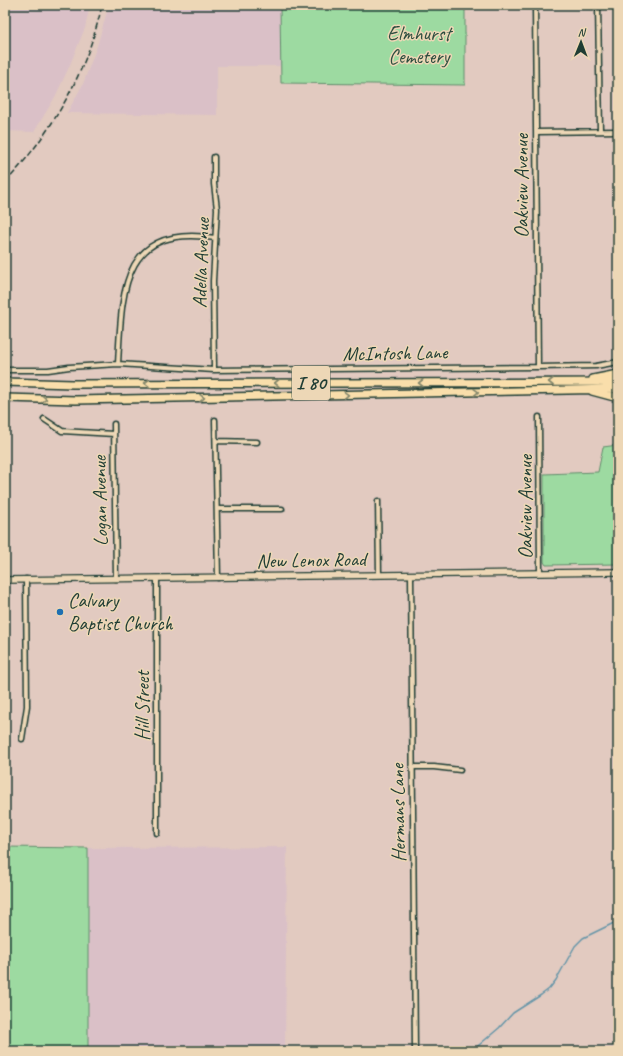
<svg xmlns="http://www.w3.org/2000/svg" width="623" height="1056" font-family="Caveat,sans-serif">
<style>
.built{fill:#dac0c7}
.green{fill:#9ddaa1;stroke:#5e8c6a}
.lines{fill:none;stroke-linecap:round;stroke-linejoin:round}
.stream{stroke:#6595a8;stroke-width:1.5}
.street-casing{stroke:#1f3d34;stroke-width:7}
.secondary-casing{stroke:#1f3d34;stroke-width:8}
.highway-casing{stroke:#1f3d34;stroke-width:10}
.street{stroke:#edd7b6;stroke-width:4}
.secondary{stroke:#edd7b6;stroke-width:5.5}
.highway{stroke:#f9deab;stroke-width:7}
.rail{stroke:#1f3d34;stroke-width:1.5;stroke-dasharray:6 3;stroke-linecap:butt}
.oneway{stroke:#81856a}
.poi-dot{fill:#1f6fb2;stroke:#edd7b6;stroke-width:1.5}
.labels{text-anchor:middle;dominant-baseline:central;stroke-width:3;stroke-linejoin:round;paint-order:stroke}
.shield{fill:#edd7b6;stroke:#5d6b5b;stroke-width:1}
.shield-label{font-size:19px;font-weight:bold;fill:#1f3d34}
.park-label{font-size:20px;fill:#2c4d3f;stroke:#edd7b6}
.street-label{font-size:20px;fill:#1f3d34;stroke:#edd7b6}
.poi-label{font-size:20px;fill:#1f3d34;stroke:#edd7b6;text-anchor:start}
</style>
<rect width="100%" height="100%" fill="#e2cac0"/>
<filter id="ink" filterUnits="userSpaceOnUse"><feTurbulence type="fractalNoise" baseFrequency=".025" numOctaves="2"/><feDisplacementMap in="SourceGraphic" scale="8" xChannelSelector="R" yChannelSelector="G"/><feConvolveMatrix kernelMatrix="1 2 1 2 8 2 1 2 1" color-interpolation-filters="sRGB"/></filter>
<g filter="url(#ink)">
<path class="built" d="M5,5H90L85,28L69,67L55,97L34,132L5,131Z
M109,5H280V66H217V115L67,113L83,84L97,46Z
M287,847L285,1051H88V848Z"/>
<path class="green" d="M280,5H465V85L281,83Z
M618,445V564L546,565L544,562V474L598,472L603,447Z
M5,847L88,848V1051H5Z"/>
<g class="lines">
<path class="stream" d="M472,1051L499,1028L513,1013L541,995L549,989L556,980L575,946L583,938L618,921"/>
<g class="street-casing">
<path id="street" d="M535,5L538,367
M598,5L600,131
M536,132L618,131
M118,364C122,293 120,223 215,238
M5,370H48L69,367L118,364L214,370L538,367L596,366L618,362
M214,370L213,281L217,209L214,184V157
M539,417L540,573
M44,419L62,431L114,434
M215,420L218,578
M114,424L116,579
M216,441L257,442
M378,501L379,575
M218,509H282
M411,575L415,1051
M157,578V833
M22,739L27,706L26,579
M412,767H434L460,770"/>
</g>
<g class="secondary-casing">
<path id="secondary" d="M5,580L618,572"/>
</g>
<g class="highway-casing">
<path id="highway" d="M593,379L618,374
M5,382L73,384L618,382
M592,391L618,398
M5,398L76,400L618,389"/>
</g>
<use href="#street" class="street"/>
<use href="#secondary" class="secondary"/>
<use href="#highway" class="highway"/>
<path class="rail" d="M5,183C52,132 87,73 102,5"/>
</g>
<defs><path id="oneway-chevron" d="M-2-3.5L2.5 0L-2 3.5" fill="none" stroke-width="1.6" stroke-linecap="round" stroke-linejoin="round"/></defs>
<g class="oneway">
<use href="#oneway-chevron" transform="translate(551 382) rotate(180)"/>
<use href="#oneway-chevron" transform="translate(147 383) rotate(180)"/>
<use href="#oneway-chevron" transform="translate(277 383) rotate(180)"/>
<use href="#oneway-chevron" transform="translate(421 383) rotate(180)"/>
<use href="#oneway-chevron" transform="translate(476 392) rotate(-1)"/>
<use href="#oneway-chevron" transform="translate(346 395) rotate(-1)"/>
<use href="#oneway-chevron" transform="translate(202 398) rotate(-1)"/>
<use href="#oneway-chevron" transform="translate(44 399) rotate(2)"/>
</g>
</g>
<circle class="poi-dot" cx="60" cy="612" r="4"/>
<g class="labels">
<rect class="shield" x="292" y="366" width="38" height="34" rx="3"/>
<g class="shield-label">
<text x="311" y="383">I 80</text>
</g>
<g class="park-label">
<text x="419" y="33">Elmhurst<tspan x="419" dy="23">Cemetery</tspan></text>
</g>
<g class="street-label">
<text transform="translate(521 186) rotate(-90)">Oakview Avenue</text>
<text transform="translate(201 263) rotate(-88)">Adella Avenue</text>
<text transform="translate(395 353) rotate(-1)">McIntosh Lane</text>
<text transform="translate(100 501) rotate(-91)">Logan Avenue</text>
<text transform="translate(525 507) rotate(-90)">Oakview Avenue</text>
<text transform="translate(311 560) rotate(-1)">New Lenox Road</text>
<text transform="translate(142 706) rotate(-90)">Hill Street</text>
<text transform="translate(398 813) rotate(-91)">Hermans Lane</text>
</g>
<g class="poi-label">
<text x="68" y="600">Calvary<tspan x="68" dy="23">Baptist Church</tspan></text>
</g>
</g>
<rect width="623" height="1056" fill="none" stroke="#edd7b6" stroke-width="20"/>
<rect x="10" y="10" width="603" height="1036" fill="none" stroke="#1f3d34" stroke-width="1.5" filter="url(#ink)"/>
<g transform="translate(581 42) rotate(1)" stroke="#edd7b6" stroke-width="3" paint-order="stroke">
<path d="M0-3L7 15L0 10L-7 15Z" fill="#1f3d34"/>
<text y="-6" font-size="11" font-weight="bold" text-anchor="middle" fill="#1f3d34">N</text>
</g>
</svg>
